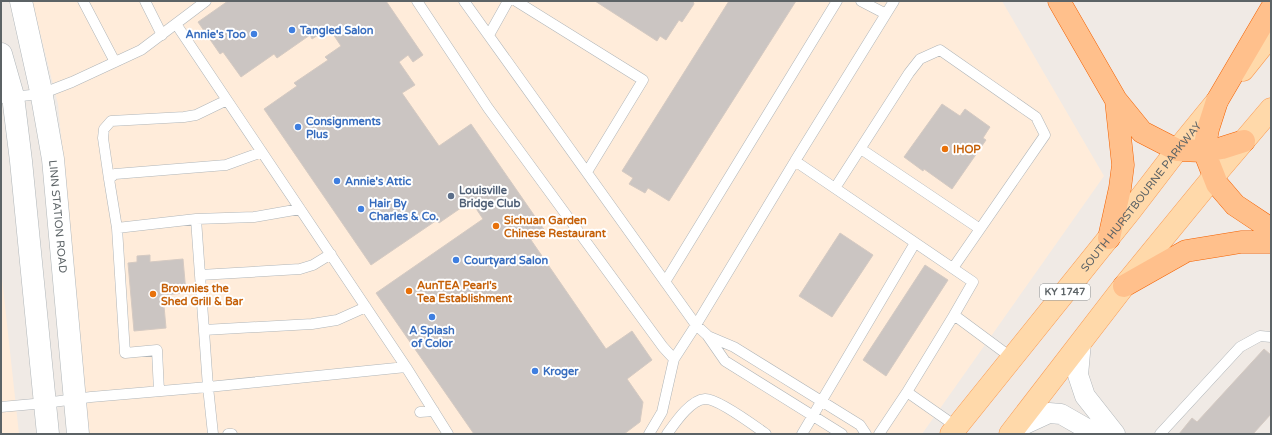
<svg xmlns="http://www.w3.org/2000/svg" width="1272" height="435" font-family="'Varela Round',sans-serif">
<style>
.commercial{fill:#ffecda}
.building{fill:#cbc5c2;stroke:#d5cac2}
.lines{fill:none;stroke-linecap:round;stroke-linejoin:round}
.lane-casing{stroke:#b0b5b8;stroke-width:11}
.street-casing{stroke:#b0b5b8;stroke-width:21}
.secondary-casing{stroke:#b1b7ba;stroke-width:23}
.primary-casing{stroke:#fa9b53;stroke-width:23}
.highway-casing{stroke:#f46100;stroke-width:23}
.lane{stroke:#fff;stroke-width:10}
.street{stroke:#fff;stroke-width:20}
.secondary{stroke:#fff;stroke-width:22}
.primary{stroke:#ffd9aa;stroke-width:22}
.highway{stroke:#ffc08c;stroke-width:22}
.shop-dot{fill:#3f7fe0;stroke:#fff;stroke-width:1.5}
.food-dot{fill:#e8710a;stroke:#fff;stroke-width:1.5}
.service-dot{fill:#5c6f8a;stroke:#fff;stroke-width:1.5}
.labels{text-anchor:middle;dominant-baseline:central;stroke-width:4;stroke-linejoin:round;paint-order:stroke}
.shield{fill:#fff;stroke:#8d9294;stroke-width:1}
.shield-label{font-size:10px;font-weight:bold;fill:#5c6366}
.shop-label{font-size:11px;font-weight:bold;fill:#366cbe;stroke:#fff;text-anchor:start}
.food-label{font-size:11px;font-weight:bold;fill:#c56008;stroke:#fff;text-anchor:start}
.service-label{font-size:11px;font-weight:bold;fill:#4e5e75;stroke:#fff;text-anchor:start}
.street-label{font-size:11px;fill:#5c6366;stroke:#fff}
</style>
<rect width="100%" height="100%" fill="#f0eae5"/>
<path class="commercial" d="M32,1H1002L1104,176L922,434H89L58,104Z
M1,269L19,434H1Z"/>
<path class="building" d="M228,1H386L423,55L413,62L408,55L399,62L415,85L402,93L439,146L471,124L545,231L531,240L606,349L632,331L652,360L627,379L643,402L640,422L624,434H474L376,293L483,219L471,201L439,223L437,220L371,265L264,109L297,86L294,83L328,60L325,57L341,46L329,28L312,39L310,35L277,58L274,54L241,77L223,52L220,54L198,22Z
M595,1H693L694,4L682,22L679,20L666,40L660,36L657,41Z
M729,1H796L669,201L648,188L645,193L629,184L633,178L622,171Z
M942,104L960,116L965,109L990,127L983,138L986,140L952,189L924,169L923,171L904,157Z
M840,233L873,255L832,317L799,296Z
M150,255V262L183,259L186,293L163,295L166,328L134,331L128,263L137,262V256Z
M925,265L948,280L886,376L863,360Z
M1264,349L1271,355V414L1253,434H1179L1192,418L1197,422Z"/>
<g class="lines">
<g class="lane-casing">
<path id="lane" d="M83,1L115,62
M145,1L162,35
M417,1L488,108L663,347L674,359
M464,1L696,325L707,335L725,361L842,434
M516,1L643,80L587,172
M861,1L886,14
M176,24L406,367L448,434
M489,35L508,1
M1,98L41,94L72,82L141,50L206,1
M861,149L980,229
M795,161L894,1
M109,179L103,138L104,129L111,121L184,117L196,115L227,100
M835,188L909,73L920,59L940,50L1036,117L1045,135L953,268
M196,219L254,217L300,209
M117,228L109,179L115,174L226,165L262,152
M200,275L300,269L313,265L331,254
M665,282L837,1
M204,330L312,324L337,320L366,307
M708,336L734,347L860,425L866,434
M159,391L157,350L125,353L117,228L196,219L208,387L406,367
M907,392L954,315L1012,358
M1,407L45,403L91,397L208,387L213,434
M420,412L434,411
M228,434H232
M649,434L662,412L674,359L696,325L795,161L973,282L954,315
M667,434C675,423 690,400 705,399C717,398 755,426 766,434
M802,434L915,243
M879,434L907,392L957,427
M1160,434L1240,347L1260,336L1271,337"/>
</g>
<g class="street-casing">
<path id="street" d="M1081,342L1078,375L1085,396L1115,434
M1014,429L1049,413L1061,414L1096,434"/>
</g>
<g class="secondary-casing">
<g id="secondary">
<path id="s1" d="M21,1L41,91L53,159L78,434"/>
<path d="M1,54L13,96L21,161L48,434"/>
</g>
</g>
<g class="primary-casing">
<g id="primary">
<path d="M1243,70L1271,35"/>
<path id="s2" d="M951,434L1131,210L1177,150L1217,101"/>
<path d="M1010,434L1124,286L1214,176L1271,109"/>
</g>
</g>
<g class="highway-casing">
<path id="highway" d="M1059,1L1116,100L1142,132L1177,150L1204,151L1222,148L1244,141
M1271,9L1217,101L1208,129L1204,151L1217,184L1235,205L1271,229
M1109,238L1120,188L1123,165L1116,100
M1124,286L1186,251L1241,242H1271"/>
</g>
<use href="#lane" class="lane"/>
<use href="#street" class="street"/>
<use href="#secondary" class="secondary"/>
<use href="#primary" class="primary"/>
<use href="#highway" class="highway"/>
</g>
<g class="shop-dot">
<circle cx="292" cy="30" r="4"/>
<circle cx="254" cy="34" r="4"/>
<circle cx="298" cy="127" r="4"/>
<circle cx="337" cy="181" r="4"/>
<circle cx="361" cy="209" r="4"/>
<circle cx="456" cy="260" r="4"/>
<circle cx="432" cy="317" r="4"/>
<circle cx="535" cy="371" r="4"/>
</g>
<g class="food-dot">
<circle cx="945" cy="149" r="4"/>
<circle cx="496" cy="226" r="4"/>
<circle cx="409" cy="291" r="4"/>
<circle cx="153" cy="294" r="4"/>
</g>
<circle class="service-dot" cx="451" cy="196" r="4"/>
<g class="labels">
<rect class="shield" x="1040" y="284" width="50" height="16" rx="3"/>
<g class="shield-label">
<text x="1065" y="292">KY 1747</text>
</g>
<g class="shop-label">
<text x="300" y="30">Tangled Salon</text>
<text x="246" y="34" text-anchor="end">Annie's Too</text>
<text x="306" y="121">Consignments<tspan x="306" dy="13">Plus</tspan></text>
<text x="345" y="181">Annie's Attic</text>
<text x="369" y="203">Hair By<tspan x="369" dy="13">Charles &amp; Co.</tspan></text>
<text x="464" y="260">Courtyard Salon</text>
<text x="432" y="330" text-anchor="middle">A Splash<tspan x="432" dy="13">of Color</tspan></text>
<text x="543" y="371">Kroger</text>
</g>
<g class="food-label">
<text x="953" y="149">IHOP</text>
<text x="504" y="220">Sichuan Garden<tspan x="504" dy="13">Chinese Restaurant</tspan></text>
<text x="417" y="285">AunTEA Pearl's<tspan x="417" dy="13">Tea Establishment</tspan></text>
<text x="161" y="288">Brownies the<tspan x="161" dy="13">Shed Grill &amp; Bar</tspan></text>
</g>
<g class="service-label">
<text x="459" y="190">Louisville<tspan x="459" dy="13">Bridge Club</tspan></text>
</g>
<g class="street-label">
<text stroke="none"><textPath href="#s2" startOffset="304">SOUTH HURSTBOURNE PARKWAY</textPath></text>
<text stroke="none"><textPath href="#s1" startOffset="219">LINN STATION ROAD</textPath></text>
</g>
</g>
<rect width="1272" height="435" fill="none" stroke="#5c6366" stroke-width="4"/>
</svg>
